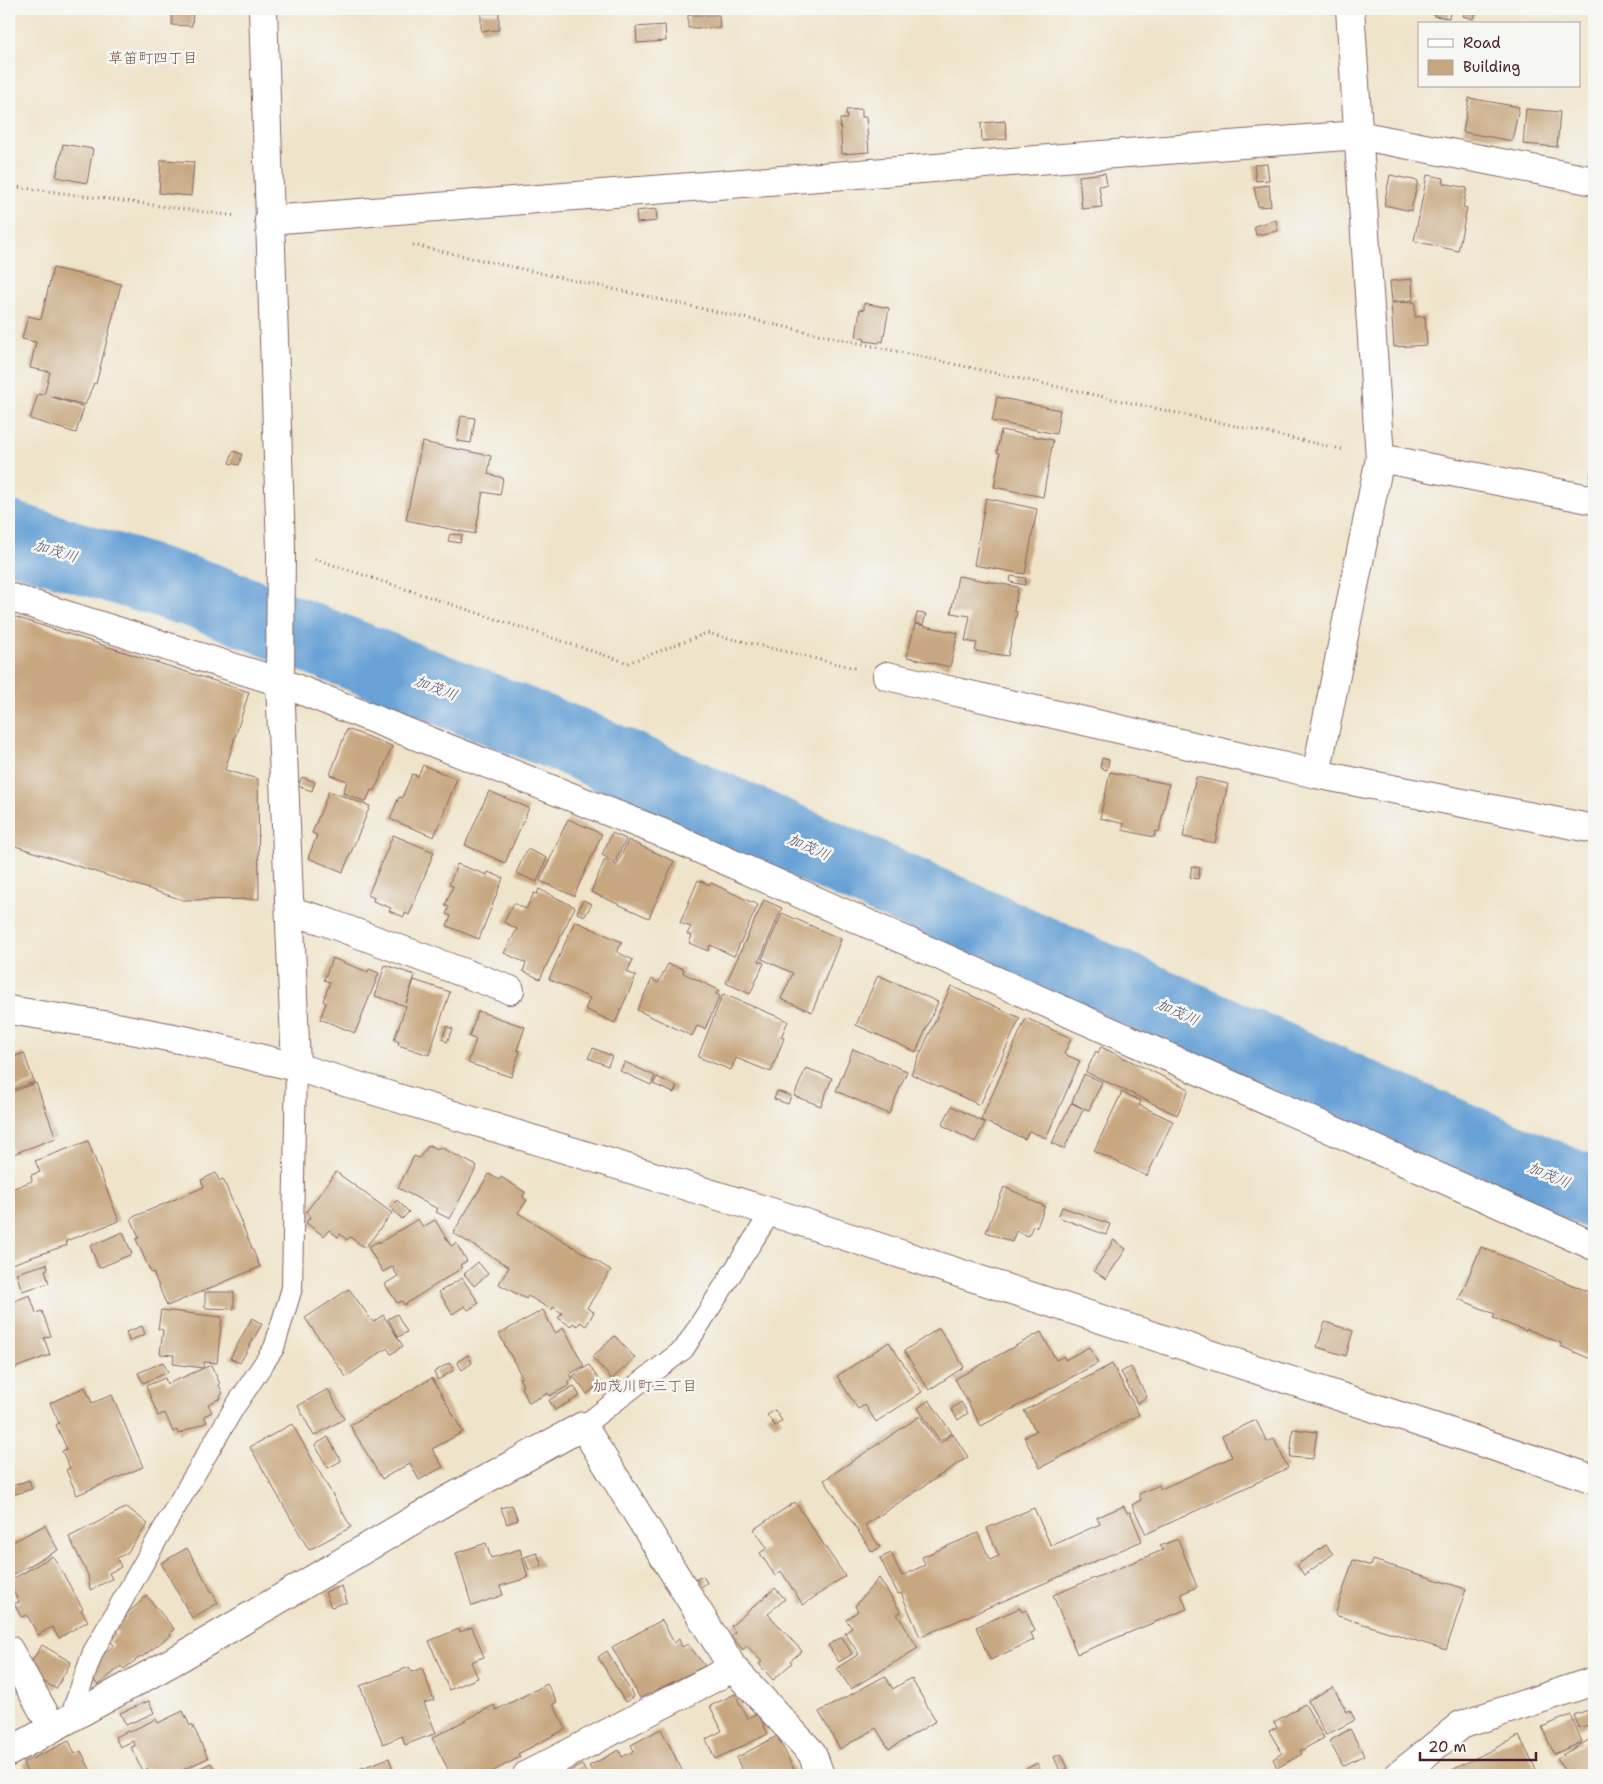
<svg xmlns="http://www.w3.org/2000/svg" width="1603" height="1784" font-family="'Shantell Sans','Klee One',sans-serif">
<style>
.lines{fill:none;stroke-linecap:round;stroke-linejoin:round}
.river{stroke:#67a1d6;stroke-width:70}
.building{fill:#c7a780}
.lane-casing{stroke:#846463;stroke-width:22}
.street-casing{stroke:#846463;stroke-width:30}
.secondary-casing{stroke:#846463;stroke-width:30}
.path{stroke:#846463;stroke-width:3;stroke-dasharray:1 4;stroke-linecap:butt}
.lane{stroke:#fff;stroke-width:20}
.street{stroke:#fff;stroke-width:28}
.secondary{stroke:#fff;stroke-width:28}
.labels{text-anchor:middle;dominant-baseline:central;stroke-width:5;stroke-linejoin:round;paint-order:stroke}
.neighbourhood-label{font-size:15px;fill:#764f49;stroke:#f6f6f2}
.water-label{font-size:15px;font-style:italic;fill:#56536f;stroke:#f6f6f2}
</style>
<rect width="100%" height="100%" fill="#f6f6f2"/>
<filter id="ink" filterUnits="userSpaceOnUse"><feTurbulence type="fractalNoise" baseFrequency=".02" numOctaves="2"/><feDisplacementMap in="SourceGraphic" scale="10" xChannelSelector="R" yChannelSelector="G"/><feConvolveMatrix kernelMatrix="1 2 1 2 8 2 1 2 1" color-interpolation-filters="sRGB"/></filter>
<filter id="wash" filterUnits="userSpaceOnUse"><feTurbulence type="fractalNoise" baseFrequency=".0096" numOctaves="4" result="noise"/><feDisplacementMap in="SourceGraphic" scale="20" xChannelSelector="R" yChannelSelector="G"/><feGaussianBlur stdDeviation="1.12" result="paint"/><feColorMatrix in="noise" values="0 0 0 0 0 0 0 0 0 0 0 0 0 0 0 0 0 1.4 0 .05"/><feComposite in="paint" operator="in"/></filter>
<g filter="url(#wash)">
<rect width="100%" height="100%" fill="#efe4ca"/>
<g class="lines">
<path class="river" d="M9,536L207,597L574,742L1403,1112L1594,1194"/>
</g>
<g id="blocks">
<path class="building" d="M769,9H804V10L770,12Z
M1466,9H1477L1473,19L1463,16Z
M1435,10L1450,12L1449,18L1434,16Z
M172,11L193,12L192,26L172,25Z
M481,13H499V30L481,31Z
M688,15H719L720,28H688Z
M665,25L666,41L637,43L636,27Z
M1469,98L1519,107L1512,141L1463,132Z
M862,109V117H866L869,152L842,154L840,119H847L846,110Z
M1526,109L1560,112L1557,147L1523,144Z
M1005,121L1007,139L982,141L981,123Z
M63,144L93,149L87,183L56,177Z
M161,160L194,162L191,196L159,193Z
M1267,164L1269,180L1256,181L1254,165Z
M1105,173L1107,185L1099,186L1102,207L1082,209L1079,176Z
M1390,175L1418,181L1411,211L1384,205Z
M1427,175L1444,178L1443,183L1467,188L1463,207L1467,208L1458,251L1414,241Z
M1269,185L1271,206L1258,207L1254,187Z
M656,209L657,221L637,223L636,211Z
M1276,220L1278,231L1256,235L1254,226Z
M53,268L121,284L96,384L94,383L85,405L49,396L84,407L76,433L30,419L38,394L44,395L50,372L30,368L36,342L22,339L28,316L41,319Z
M1412,279L1413,300L1392,302L1390,281Z
M1415,302V317L1425,316L1427,345L1394,347L1391,303Z
M864,303L889,308L883,342L880,341L879,343L864,341L865,339L856,337L860,309L864,310Z
M997,397L1060,410L1056,434L992,421Z
M461,416L475,418L471,443L457,441Z
M1001,430L1053,440L1043,497L994,487L1000,453L997,452Z
M422,442L491,456L488,474L503,478L500,495L483,492L475,534L406,520Z
M233,451L242,454L239,465L229,463Z
M1593,460H1594V487L1589,486Z
M986,498L1037,509L1025,574L974,565Z
M450,534L462,535L460,543L448,541Z
M958,576L1018,587L1014,611L1017,612L1008,656L975,651L977,643L965,641L970,616L951,613Z
M1011,576L1026,578L1025,585L1010,582Z
M917,613L926,614L923,625L915,623Z
M9,615L249,692L225,770L258,779L259,899L183,900L9,844Z
M915,624L958,633L950,667L907,657Z
M347,729L392,746L375,791L371,790L366,802L343,793L347,781L330,775Z
M1102,758L1109,760L1107,770L1100,768Z
M423,765L457,779L434,837L390,819L399,797L402,798L412,774L418,776Z
M1110,772L1169,784L1159,832L1156,831L1154,837L1122,830L1124,824L1100,818Z
M302,777L315,782L312,791L298,786Z
M1196,777L1228,784L1215,843L1183,837Z
M329,791L370,806L343,872L308,858L317,835L312,833Z
M489,791L529,808L505,863L465,845Z
M568,819L602,834L574,896L540,881Z
M612,833L626,839L615,862L602,855Z
M393,835L434,852L409,915L405,913L404,917L389,911L391,908L373,901L374,898L368,895Z
M628,840L674,861L649,918L591,892L605,859L617,865Z
M527,849L547,858L537,882L516,873Z
M457,864L487,875L488,872L503,878L479,939L447,926L451,916L446,914L449,907L445,906L453,886L449,885Z
M1192,866L1200,868L1198,879L1190,877Z
M698,880L710,885L711,883L758,905L734,956L710,945L708,951L689,943L692,936L687,934L691,927L680,923Z
M539,889L575,907L540,979L523,971L526,963L504,953L517,929L504,922L514,903L526,909L534,893L537,894Z
M583,900L592,904L585,916L577,913Z
M764,900L782,908L759,961L764,963L750,994L726,983Z
M782,913L841,939L812,1012L781,999L793,973L762,959Z
M575,921L622,942L617,952L633,960L627,972L636,976L615,1023L585,1009L590,998L549,979Z
M332,958L368,972L369,969L379,973L355,1033L320,1019L326,1003L323,1001L330,982L324,980Z
M668,964L684,969L683,973L719,990L716,994L720,996L705,1029L697,1026L692,1036L637,1010L652,979L658,983Z
M385,965L415,975L406,1003L414,980L450,992L429,1055L398,1045L399,1042L394,1040L406,1006L375,996Z
M878,975L938,1002L916,1052L856,1025Z
M951,986L1020,1018L980,1105L911,1074Z
M723,994L788,1021L781,1037L784,1038L771,1072L736,1058L731,1070L698,1057Z
M478,1011L525,1027L517,1050L520,1051L511,1077L468,1063L476,1039L469,1037Z
M1026,1018L1071,1038L1064,1054L1080,1061L1046,1138L1029,1131L1025,1139L981,1120Z
M447,1026L453,1029L447,1042L442,1039Z
M1101,1047L1189,1089L1177,1115L1086,1072L1096,1051L1098,1053Z
M593,1048L612,1056L608,1066L588,1058Z
M853,1049L907,1071L889,1114L836,1091Z
M13,1050L15,1056L24,1053L34,1082L9,1091V1052Z
M625,1062L655,1076L651,1085L620,1071Z
M806,1068L832,1078L821,1106L794,1096Z
M1084,1074L1102,1082L1089,1110L1084,1108L1064,1149L1052,1143L1071,1103L1082,1108L1072,1102Z
M657,1077L677,1086L674,1093L653,1084Z
M36,1083L56,1138L13,1154L9,1142V1093Z
M777,1091L791,1096L788,1104L774,1099Z
M1122,1092L1141,1101L1139,1105L1173,1121L1147,1176L1094,1151Z
M952,1106L985,1123L975,1142L942,1125Z
M88,1141L119,1221L66,1241L67,1245L9,1265V1190L32,1181L31,1175L40,1172L35,1161Z
M429,1145L438,1149L440,1147L477,1166L450,1219L436,1212L438,1209L398,1188L414,1156L419,1158Z
M336,1172L392,1213L365,1248L350,1237L347,1240L340,1234L338,1237L329,1230L324,1236L306,1223L311,1216L306,1212Z
M216,1173L219,1181L223,1179L260,1267L167,1306L153,1272L151,1273L136,1239L139,1238L131,1218L204,1187L201,1180Z
M489,1174L499,1180L501,1177L525,1192L523,1197L527,1200L518,1213L611,1270L587,1308L594,1312L586,1326L580,1322L578,1326L573,1323L571,1326L558,1318L562,1313L553,1307L552,1310L528,1296L526,1299L499,1284L509,1267L453,1233Z
M1004,1187L1029,1198V1200L1045,1206L1037,1227L1033,1226L1028,1236L1016,1231L1012,1242L986,1232Z
M397,1200L409,1212L402,1219L390,1207Z
M1062,1207L1110,1224L1106,1235L1058,1217Z
M418,1219L423,1227L435,1220L451,1246L456,1243L467,1261L460,1265L462,1268L404,1305L402,1301L397,1303L385,1284L398,1276L393,1269L394,1266L383,1272L368,1247L379,1241V1243Z
M123,1232L132,1254L99,1268L90,1246Z
M1114,1240L1126,1249L1106,1279L1094,1271Z
M1481,1247L1594,1294V1356L1593,1355L1591,1359L1560,1346L1561,1343L1527,1329L1526,1331L1493,1318L1495,1314L1459,1299Z
M478,1262L488,1274L474,1286L464,1274Z
M47,1264L48,1269L45,1270L49,1283L22,1291L16,1273Z
M462,1278L479,1303L468,1310L465,1306L452,1314L439,1292Z
M349,1289L373,1322L383,1315L403,1346L391,1354L387,1348L346,1377L305,1318Z
M205,1292H234V1309L205,1308Z
M30,1295L36,1313L42,1311L51,1336L44,1338L50,1355L9,1370V1303Z
M161,1310L222,1317L217,1363L204,1362L203,1368L173,1364L174,1355L160,1354L163,1330L158,1329Z
M543,1310L555,1333L564,1328L584,1366L570,1374L573,1379L568,1382L570,1385L549,1396L548,1393L529,1403L521,1387L523,1386L519,1378L522,1377L499,1334Z
M397,1314L407,1332L398,1337L388,1319Z
M252,1318L262,1324L240,1363L230,1358Z
M1325,1322L1353,1331L1346,1356L1317,1347Z
M142,1326L145,1334L129,1341L126,1332Z
M939,1328L964,1367L929,1390L904,1351Z
M1041,1332L1056,1360L1064,1356L1065,1360L1089,1347L1098,1363L981,1426L955,1379Z
M615,1336L635,1358L612,1379L592,1357Z
M889,1342L922,1392L876,1422L865,1405L858,1409L837,1376Z
M468,1355L472,1363L462,1370L457,1362Z
M163,1362L168,1372L143,1383L138,1373Z
M449,1363L454,1370L438,1380L434,1372Z
M1112,1364L1139,1415L1040,1468L1024,1437L1036,1431L1024,1411Z
M211,1365L220,1384L219,1385L223,1394L220,1396L221,1398L208,1404L212,1412L204,1416L207,1422L178,1434L177,1430L173,1432L165,1413L158,1416L146,1386L165,1378L167,1384Z
M589,1365L601,1383L587,1394L573,1376Z
M1131,1367L1147,1397L1137,1403L1121,1372Z
M432,1378L463,1432L432,1449L443,1467L419,1480L410,1463L382,1479L350,1425Z
M574,1386L580,1396L555,1410L549,1400Z
M85,1387L92,1403L112,1395L143,1467L77,1495L66,1470L70,1468L62,1451L67,1449L56,1425L59,1423L50,1403Z
M328,1389L344,1419L314,1436L298,1406Z
M929,1400L952,1433L940,1441L918,1408Z
M961,1402L968,1413L958,1420L951,1409Z
M775,1410L782,1421L775,1426L767,1415Z
M920,1416L939,1444L953,1434L968,1457L865,1525L880,1547L872,1552L824,1480Z
M1256,1420L1267,1442L1274,1439L1288,1468L1146,1534L1132,1505L1141,1500L1139,1494L1159,1485L1161,1489L1232,1457L1222,1436Z
M292,1424L351,1527L309,1550L250,1447Z
M1293,1429L1317,1432L1313,1459L1290,1457Z
M328,1437L341,1461L328,1468L315,1445Z
M29,1480L32,1489L9,1496V1487Z
M795,1502L845,1576L803,1605L781,1571L775,1576L760,1553L767,1548L754,1529Z
M512,1505L518,1520L507,1524L501,1508Z
M1124,1506L1127,1513L1130,1512L1142,1541L920,1637L901,1593L898,1594L880,1558L891,1553L902,1576L925,1565L922,1557L978,1533L990,1560L999,1556L987,1528L1034,1508L1051,1546L1100,1524L1097,1517Z
M127,1507L148,1524L127,1553L117,1558L121,1567L109,1573L112,1579L90,1590L88,1575L69,1537Z
M45,1525L58,1550L9,1577V1544Z
M1178,1539L1197,1587L1181,1594L1187,1609L1077,1654L1053,1595L1163,1550L1160,1546Z
M486,1543L491,1558L520,1549L528,1578L500,1586L503,1595L472,1606L456,1553Z
M1326,1545L1333,1554L1304,1575L1297,1565Z
M187,1548L218,1603L192,1618L161,1563Z
M537,1553L542,1566L529,1570L524,1557Z
M53,1556L83,1609L81,1610L88,1621L59,1638L52,1627L38,1635L27,1615L21,1617L14,1604L19,1602L9,1584V1581Z
M1353,1560L1371,1566L1373,1560L1466,1589L1446,1650L1335,1615Z
M703,1576L707,1583L693,1592L688,1584Z
M879,1578L901,1612L897,1614L918,1648L851,1689L837,1668L859,1654L845,1633L852,1628L846,1620L858,1611L855,1606Z
M342,1586L347,1602L331,1607L325,1592Z
M775,1588L785,1599L768,1614L802,1651L790,1661L792,1663L773,1680L759,1664L762,1662L747,1646L743,1650L731,1636L735,1632L731,1626Z
M147,1596L174,1629L170,1633L171,1635L142,1657L141,1656L124,1669L121,1666L98,1685L90,1676L100,1658L114,1645L110,1641L119,1633L115,1628L127,1617L125,1615Z
M1020,1608L1022,1612L1026,1610L1035,1631L1031,1633L1034,1640L990,1660L976,1627Z
M662,1620L674,1643L679,1639L682,1647L688,1644L705,1666L640,1698L612,1647Z
M472,1627L484,1657L471,1662L478,1678L449,1690L429,1641L459,1629L460,1632Z
M842,1637L852,1654L839,1662L828,1645Z
M42,1645L71,1662L56,1689L40,1679L30,1664Z
M607,1651L634,1697L625,1702L598,1657Z
M409,1667L412,1672L422,1668L434,1700L424,1703L436,1733L405,1745L402,1736L383,1744L360,1686Z
M885,1676L893,1689L911,1678L936,1721L889,1749L876,1728L840,1749L819,1712Z
M547,1684L557,1702L553,1704L566,1729L518,1754L520,1757L486,1775H451L432,1738L494,1705L496,1710Z
M1333,1687L1347,1712L1350,1710L1355,1720L1326,1735L1308,1701Z
M735,1694L747,1718L758,1713L768,1734L715,1759L706,1739L722,1731L710,1706Z
M149,1701L154,1713L126,1725L120,1713Z
M1305,1704L1324,1738L1300,1751L1302,1754L1277,1768L1273,1759L1282,1753L1269,1731L1277,1727L1274,1722Z
M1594,1708V1723L1579,1728L1574,1715Z
M183,1711L190,1726L192,1724L208,1758L172,1775H150L147,1768L142,1771L131,1747L135,1746L133,1741L120,1747L115,1737L128,1731L129,1732L156,1719L158,1723Z
M1571,1715L1582,1742L1554,1754L1542,1727Z
M661,1729L684,1774L594,1775L589,1766L619,1750L622,1757L634,1751L631,1745Z
M1350,1729L1364,1755L1343,1766L1329,1741Z
M777,1736L797,1775H732L742,1769L736,1758Z
M1519,1736L1539,1775H1448L1447,1774L1456,1768Z
M1594,1737V1775H1567L1557,1758Z
M69,1741L75,1754L81,1751L93,1775H28L23,1763Z
M1061,1754L1068,1768L1060,1771L1054,1757Z
M389,1758L395,1775H343Z
M211,1763L217,1775H185Z
M1037,1763L1040,1769L1030,1775L1026,1769Z
M582,1765L588,1775H562Z"/>
</g>
</g>
<g filter="url(#ink)">
<use href="#blocks" fill-opacity="0" stroke="#846463" stroke-width="1"/>
<g class="lines">
<g class="lane-casing">
<path id="lane" d="M583,1426L684,1349L771,1212
M69,1720L93,1652L171,1515L234,1408L274,1348L292,1288L296,1067"/>
</g>
<g class="street-casing">
<path id="street" d="M263,9L281,548L280,682L296,1067
M269,220L1358,135L1594,181
M1380,458L1594,500
M9,597L280,682L670,836L1594,1246
M887,676L1316,774L1594,829
M1316,774L1380,458L1350,9
M290,911L321,920L510,990
M9,1650L52,1727
M9,1752L181,1657L444,1502L583,1426L733,1668L812,1753L820,1775
M527,1775L733,1668
M1399,1775L1461,1725L1594,1681"/>
</g>
<g class="secondary-casing">
<path id="secondary" d="M9,1010L116,1027L189,1041L296,1067L771,1212L1594,1479"/>
</g>
<path class="path" d="M9,186L236,216
M413,245L1345,450
M315,559L628,663L707,633L855,668"/>
<use href="#lane" class="lane"/>
<use href="#street" class="street"/>
<use href="#secondary" class="secondary"/>
</g>
</g>
<g class="labels">
<g class="neighbourhood-label">
<text x="153" y="58">草笛町四丁目</text>
<text x="645" y="1386">加茂川町三丁目</text>
</g>
<g class="water-label">
<text transform="translate(56 551) rotate(17)">加茂川</text>
<text transform="translate(436 688) rotate(21)">加茂川</text>
<text transform="translate(809 847) rotate(24)">加茂川</text>
<text transform="translate(1178 1012) rotate(24)">加茂川</text>
<text transform="translate(1549 1175) rotate(23)">加茂川</text>
</g>
</g>
<rect width="1603" height="1784" fill="none" stroke="#f6f6f2" stroke-width="30"/>
<rect x="1418" y="22" width="162" height="65" fill="#f6f6f2" stroke="#b1a0a2"/>
<rect x="1428" y="39" width="25" height="8" fill="#ffffff" stroke="#b1a0a2"/>
<text x="1463" y="48" font-size="15" fill="#4a1f2b">Road</text>
<rect x="1428" y="60" width="25" height="15" fill="#c7a780" stroke="#b1a0a2"/>
<text x="1463" y="72" font-size="15" fill="#4a1f2b">Building</text>
<path d="M1420 1752v8h116v-8" fill="none" stroke="#4a1f2b" stroke-width="2.5"/>
<text x="1428" y="1752" font-size="15" fill="#4a1f2b" stroke="#f6f6f2" stroke-width="4" paint-order="stroke">20 m</text>
</svg>
